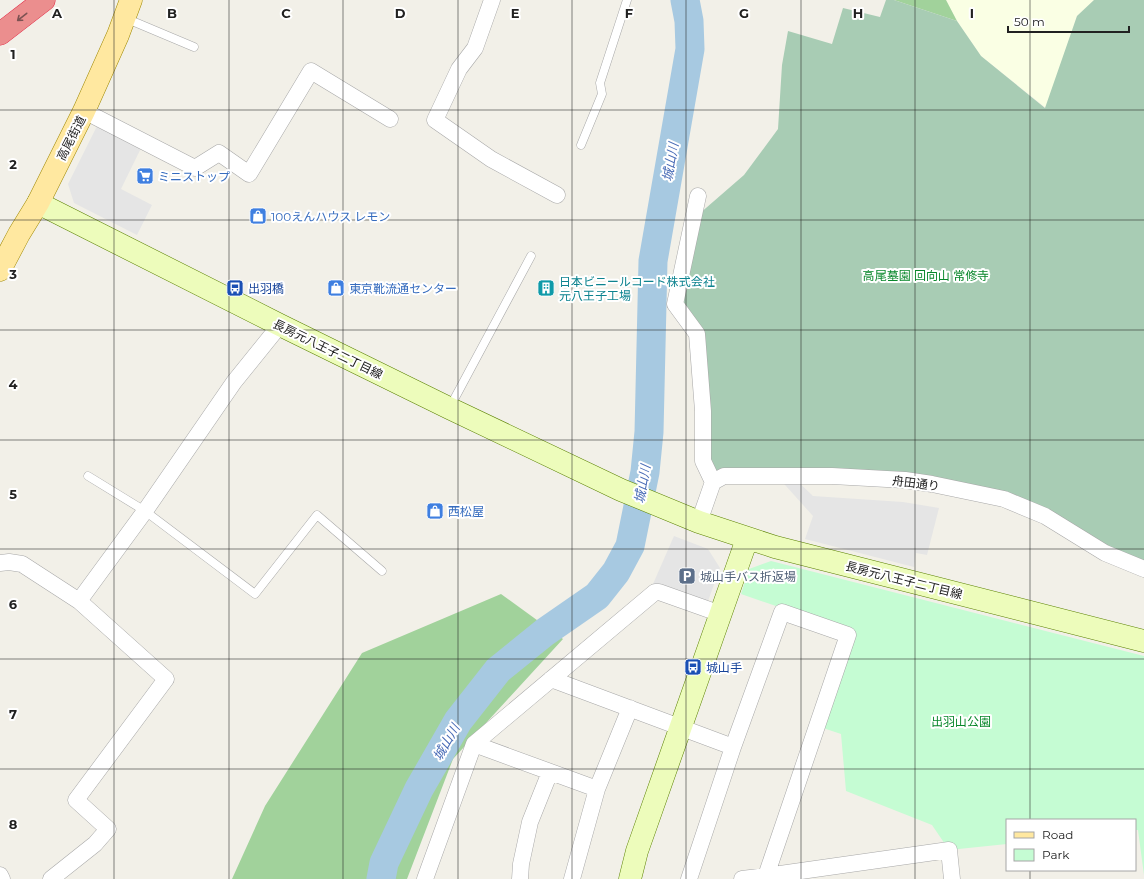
<svg xmlns="http://www.w3.org/2000/svg" width="1144" height="879" font-family="Montserrat,'Noto Sans JP',sans-serif">
<style>
.education{fill:#faffe4}
.forest{fill:#a1d29b}
.cemetery{fill:#a8ccb4}
.park{fill:#c5fcd3}
.parking{fill:#e5e5e5}
.lines{fill:none;stroke-linecap:round;stroke-linejoin:round}
.river{stroke:#a7c9e1;stroke-width:29}
.lane-casing{stroke:#a8a8a8;stroke-width:9}
.street-casing{stroke:#a8a8a8;stroke-width:17}
.secondary-casing{stroke:#5a8001;stroke-width:23}
.primary-casing{stroke:#9f8800;stroke-width:23}
.highway-casing{stroke:#e22240;stroke-width:23}
.lane{stroke:#fff;stroke-width:8}
.street{stroke:#fff;stroke-width:16}
.secondary{stroke:#edfcbb;stroke-width:22}
.primary{stroke:#ffe8a0;stroke-width:22}
.highway{stroke:#eb8e8e;stroke-width:22}
.oneway{stroke:#7c5252}
.grid{fill:none;stroke:#212121;stroke-width:1;stroke-opacity:0.55}
.labels{text-anchor:middle;dominant-baseline:central;stroke-width:4;stroke-linejoin:round;paint-order:stroke}
.street-label{font-size:12px;fill:#212121;stroke:#fff}
.shop-label{font-size:12px;fill:#366cbe;stroke:#fff;text-anchor:start}
.park-label{font-size:12px;fill:#08872a;stroke:#fff}
.culture-label{font-size:12px;fill:#0d838f;stroke:#fff;text-anchor:start}
.transit-label{font-size:12px;fill:#164399;stroke:#fff;text-anchor:start}
.service-label{font-size:12px;fill:#4e5e75;stroke:#fff;text-anchor:start}
.water-label{font-size:13px;font-style:italic;fill:#486bb6;stroke:#fff}
.grid-label{font-size:13px;text-anchor:middle;font-weight:bold;fill:#212121;stroke:#fff;stroke-width:4;stroke-linejoin:round;paint-order:stroke}
</style>
<rect width="100%" height="100%" fill="#f2f0e8"/>
<path class="education" d="M946,0H1094L1077,16L1046,108L981,56L957,21Z"/>
<path class="forest" d="M894,0H946L957,21Z
M501,594L563,639L453,759L407,879H232L265,806L362,653Z"/>
<path class="cemetery" d="M886,0H894L957,21L981,56L1045,108L1077,16L1094,0H1144V569L1045,516L932,484L709,473L708,402L680,300L691,221L744,175L778,129L782,65L788,31L832,44L843,8L880,17Z"/>
<path class="park" d="M771,561L1144,656V875L1138,830H1135V820H1007V844L949,850L932,825L846,791L841,734L817,726L848,635L782,612L776,606L741,594L749,569Z"/>
<path class="parking" d="M100,120L144,142L121,189L152,205L137,235L74,203L68,184Z
M777,476H792L813,496L903,502L939,508L927,555L916,553L914,567L805,539L813,516Z
M674,536L708,549L720,568L708,601L704,602L653,584Z"/>
<g class="lines">
<path class="river" d="M381,879L384,863L419,789L458,721L498,670L545,632L597,596L616,572L630,546L645,472L649,432L653,261L690,49L689,21L685,0"/>
<g class="lane-casing">
<path id="lane" d="M125,18L194,47
M581,145L602,94L600,83L627,0
M450,407L531,256
M88,476L145,511L255,594L317,515L382,571"/>
</g>
<g class="street-casing">
<path id="street" d="M492,0L475,48L459,69L435,120L491,159L557,195
M84,111L195,168L219,153L249,174L311,71L390,119
M698,196L675,304L697,334L703,411V461L713,482
M699,522L713,482L724,476H832L905,480L932,484L1004,499L1045,516L1105,553L1144,569
M0,563L9,562L22,564L79,601L166,679L76,800L108,829L95,844L51,879
M79,601L145,511L234,382L280,325
M551,679L733,747
M474,744L597,789
M0,875L2,879
M766,876L949,850L952,879
M425,879L474,744L655,592H659L721,614
M520,879L521,864L530,822L550,772
M572,879L597,789L630,708
M689,879L733,747L782,612L848,635L766,876L742,879"/>
</g>
<g class="secondary-casing">
<path id="secondary" d="M38,203L280,325L449,408L621,490L699,522L775,547L1144,641
M630,879L637,851L747,539"/>
</g>
<g class="primary-casing">
<path id="primary" d="M0,270L19,234L38,203L84,111L118,35L131,0"/>
</g>
<g class="highway-casing">
<path id="highway" d="M0,34L44,0"/>
</g>
<use href="#lane" class="lane"/>
<use href="#street" class="street"/>
<use href="#secondary" class="secondary"/>
<use href="#primary" class="primary"/>
<use href="#highway" class="highway"/>
</g>
<defs><path id="oneway-shaft" d="M-6 0H5M1.5-3L5.5 0L1.5 3" fill="none" stroke-width="1.6" stroke-linecap="round" stroke-linejoin="round"/></defs>
<use class="oneway" href="#oneway-shaft" transform="translate(22 17) rotate(142)"/>
<path class="grid" d="M114,0V879M229,0V879M343,0V879M458,0V879M572,0V879M686,0V879M801,0V879M915,0V879M1030,0V820M0,110H1144M0,220H1144M0,330H1144M0,440H1144M0,549H1144M0,659H1144M0,769H1144M1030,870V879"/>
<defs>
<g id="supermarket-square" transform="scale(0.9)"><rect x="-9" y="-9" width="18" height="18" rx="4" fill="#3f7fe0" stroke="#fff"/><path d="M-6-5.5h2.5l.6 2H6L4.5 2H-2.5L-4.4-4H-6ZM-1.5 3.2a1.3 1.3 0 1 0 .1 0ZM3 3.2a1.3 1.3 0 1 0 .1 0Z" fill="#fff"/></g>
<g id="shop-square" transform="scale(0.9)"><rect x="-9" y="-9" width="18" height="18" rx="4" fill="#3f7fe0" stroke="#fff"/><path d="M-5-2.5h2.3a2.7 3.5 0 0 1 5.4 0H5L5.5 6h-11ZM-1.5-2.5h3a1.5 2.3 0 0 0-3 0Z" fill="#fff"/></g>
<g id="bus-square" transform="scale(0.9)"><rect x="-9" y="-9" width="18" height="18" rx="4" fill="#1a4fb4" stroke="#fff"/><path d="M-5-6H5V4H4V6H2V4H-2V6H-4V4H-5ZM-3.5-4V0h7V-4ZM-3.5 1.2v1.5H-2V1.2ZM2 1.2v1.5H3.5V1.2Z" fill="#fff"/></g>
<g id="building-square" transform="scale(0.9)"><rect x="-9" y="-9" width="18" height="18" rx="4" fill="#0f9aa8" stroke="#fff"/><path d="M-4-6H4V6H1V3H-1V6H-4ZM-2.5-4.3h1.7v1.8h-1.7ZM.8-4.3h1.7v1.8H.8ZM-2.5-1h1.7V.8h-1.7ZM.8-1h1.7V.8H.8Z" fill="#fff"/></g>
<g id="parking-square" transform="scale(0.9)"><rect x="-9" y="-9" width="18" height="18" rx="4" fill="#5c6f8a" stroke="#fff"/><path d="M-3.5-5.5H1a3.5 3.5 0 0 1 0 7H-1V5.5H-3.5ZM-1-3.4V-.6H.8a1.4 1.4 0 0 0 0-2.8Z" fill="#fff"/></g>
</defs>
<g fill-rule="evenodd">
<use href="#supermarket-square" x="145" y="176"/>
<use href="#shop-square" x="258" y="216"/>
<use href="#bus-square" x="235" y="288"/>
<use href="#shop-square" x="336" y="288"/>
<use href="#building-square" x="546" y="288"/>
<use href="#shop-square" x="435" y="511"/>
<use href="#parking-square" x="687" y="576"/>
<use href="#bus-square" x="693" y="667"/>
</g>
<g class="labels">
<g class="street-label">
<text transform="translate(71 138) rotate(-63)">高尾街道</text>
<text transform="translate(328 349) rotate(26)">長房元八王子二丁目線</text>
<text transform="translate(916 483) rotate(7)">舟田通り</text>
<text transform="translate(904 580) rotate(14)">長房元八王子二丁目線</text>
</g>
<g class="shop-label">
<text x="158" y="176">ミニストップ</text>
<text x="271" y="216">100えんハウス レモン</text>
<text x="349" y="288">東京靴流通センター</text>
<text x="448" y="511">西松屋</text>
</g>
<g class="park-label">
<text x="926" y="275">高尾墓園 回向山 常修寺</text>
<text x="961" y="721">出羽山公園</text>
</g>
<g class="culture-label">
<text x="559" y="281">日本ビニールコード株式会社<tspan x="559" dy="14">元八王子工場</tspan></text>
</g>
<g class="transit-label">
<text x="248" y="288">出羽橋</text>
<text x="706" y="667">城山手</text>
</g>
<g class="service-label">
<text x="700" y="576">城山手バス折返場</text>
</g>
<g class="water-label">
<text transform="translate(670 162) rotate(-80)">城山川</text>
<text transform="translate(642 484) rotate(-80)">城山川</text>
<text transform="translate(446 742) rotate(-60)">城山川</text>
</g>
</g>
<g class="grid-label">
<text x="57" y="18">A</text>
<text x="172" y="18">B</text>
<text x="286" y="18">C</text>
<text x="400" y="18">D</text>
<text x="515" y="18">E</text>
<text x="629" y="18">F</text>
<text x="744" y="18">G</text>
<text x="858" y="18">H</text>
<text x="972" y="18">I</text>
<text x="13" y="59">1</text>
<text x="13" y="169">2</text>
<text x="13" y="279">3</text>
<text x="13" y="389">4</text>
<text x="13" y="499">5</text>
<text x="13" y="609">6</text>
<text x="13" y="719">7</text>
<text x="13" y="829">8</text>
</g>
<rect x="1006" y="819" width="130" height="52" fill="#ffffff" stroke="#a6a6a6"/>
<rect x="1014" y="832" width="20" height="6" fill="#ffe8a0" stroke="#a6a6a6"/>
<text x="1042" y="839" font-size="12" fill="#212121">Road</text>
<rect x="1014" y="849" width="20" height="12" fill="#c5fcd3" stroke="#a6a6a6"/>
<text x="1042" y="859" font-size="12" fill="#212121">Park</text>
<path d="M1008 26v6h121v-6" fill="none" stroke="#212121" stroke-width="2"/>
<text x="1014" y="26" font-size="12" fill="#212121" stroke="#ffffff" stroke-width="3" paint-order="stroke">50 m</text>
</svg>
